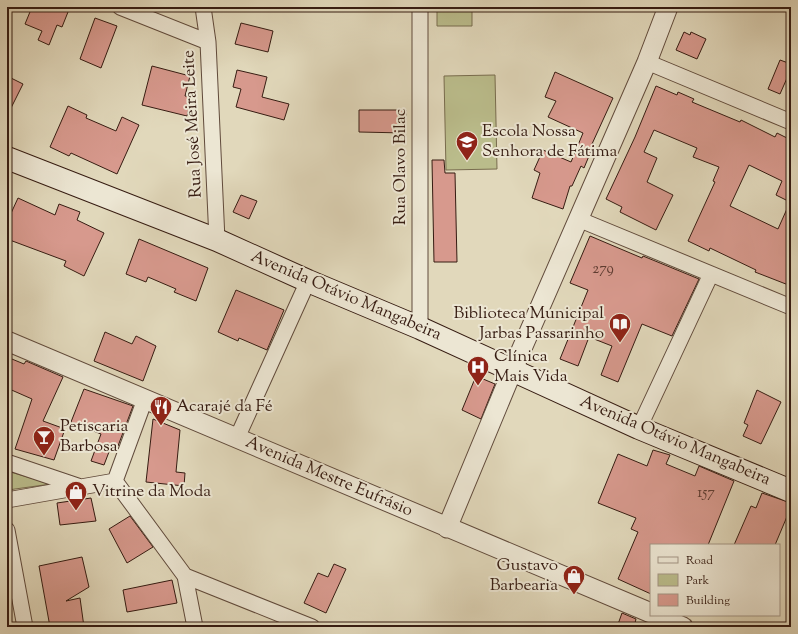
<svg xmlns="http://www.w3.org/2000/svg" width="798" height="634" font-family="'Sorts Mill Goudy',serif">
<style>
.green{fill:#babc8b;stroke:#786c4e}
.building{fill:#d7998d;stroke:#361c12;fill-rule:evenodd}
.lines{fill:none;stroke-linecap:round;stroke-linejoin:round}
.minor-casing{stroke:#614b3c;stroke-width:17}
.tertiary-casing{stroke:#614b3c;stroke-width:21}
.secondary-casing{stroke:#361c12;stroke-width:24}
.minor{stroke:#ece6d3;stroke-width:15}
.tertiary{stroke:#ece6d3;stroke-width:19}
.secondary{stroke:#ece6d3;stroke-width:22}
.labels{text-anchor:middle;dominant-baseline:central;stroke-width:4;stroke-linejoin:round;paint-order:stroke}
.number-label{font-size:15px;fill:#5e3b31}
.street-label{font-size:17px;fill:#361c12;stroke:#ece6d3}
.poi-label{font-size:17px;fill:#361c12;stroke:#ece6d3;text-anchor:start}
</style>
<rect width="100%" height="100%" fill="#e1d8bb"/>
<filter id="stains"><feTurbulence type="fractalNoise" baseFrequency=".005" numOctaves="4"/><feColorMatrix values="0 0 0 0 .2 0 0 0 0 .09 0 0 0 0 .02 0 0 0 .5 -.17"/></filter>
<radialGradient id="worn" r=".72"><stop offset=".6" stop-color="#630" stop-opacity="0"/><stop offset="1" stop-color="#630" stop-opacity=".3"/></radialGradient>
<path class="green" d="M437,7H472V26H437Z
M495,75L497,169L446,170L444,76Z
M7,471L51,484L8,490Z"/>
<path class="building" d="M32,7H70L62,27L57,25L49,45L38,40L42,31L25,24Z
M95,18L117,26L101,68L80,59Z
M241,23L273,31L268,52L235,44Z
M684,32L690,35L691,32L706,39L697,59L676,50Z
M780,60L791,64V69L780,94L768,89Z
M152,66L190,76L185,96L192,97L187,116L142,105Z
M237,70L267,77L262,97L289,104L284,120L236,107L241,89L233,87Z
M555,72L613,98L592,144H594L584,168L581,166L572,186H570L563,209L532,198L540,173L534,170L543,150L571,162L583,133L548,117L556,101L545,97Z
M7,76L23,84L7,116Z
M656,86L677,95L678,92L694,99L692,102L740,122L741,120L775,137L777,133L791,140V286L755,272L756,270L710,248L709,251L688,241L715,182L713,181L719,167L693,157L697,148L654,130L644,152L657,158L647,182L673,195L656,230L620,212L622,207L606,199L635,137ZM749,165L782,181L776,195L790,202L778,229L730,206Z
M68,106L87,115L86,118L116,131L122,117L139,125L117,174L71,153L69,156L50,147Z
M359,110H406L405,133L359,132Z
M432,160H444L445,173H455L457,262H434Z
M241,195L257,201L249,219L233,212Z
M18,198L55,215L59,204L80,212L77,220L104,233L84,276L64,266L66,261L7,239V222Z
M590,236L642,258L643,256L699,279L672,336L642,324L618,382L601,375L612,346L589,337L578,366L560,359L588,290L570,283Z
M139,239L208,268L196,301L174,292L176,289L148,277L146,282L126,274Z
M236,290L284,310L267,350L239,338L238,341L218,332Z
M105,332L132,344L136,336L156,346L143,381L94,361Z
M7,357L24,364L26,361L63,377L43,421L65,429L54,460L15,449L32,399L7,388Z
M476,376L495,384L481,419L462,410Z
M84,389L133,406L118,446L112,444L104,465L91,461L101,434L71,422Z
M757,390L781,402L761,444L743,436L748,425L744,423Z
M153,419L180,430L176,472L185,473L184,486L146,482Z
M653,450L670,455L666,464L695,476L699,466L734,481L708,545H651V594L618,579L638,532L631,529L636,518L598,503L618,454L647,466Z
M762,493L791,503V507L775,545H734L751,506L756,508Z
M91,498L96,521L60,525L57,503Z
M130,516L153,547L127,563L109,529Z
M82,557L89,587L66,601L80,598L84,627H50L39,566Z
M334,564L346,569L326,613L304,603L318,573L328,577Z
M172,580L177,603L127,612L123,590Z
M622,613L636,619L634,627H617Z"/>
<g class="lines">
<g class="minor-casing">
<path id="minor" d="M120,7L208,42
M203,7L208,42L217,240
M420,7V328
M647,62L791,122
M578,219L791,307
M639,428L711,274
M237,438L308,281
M7,462L78,486
M115,481L185,576L195,627
M115,481L145,399
M7,500L115,481
M7,530L25,627
M185,576L312,627"/>
</g>
<g class="tertiary-casing">
<path id="tertiary" d="M7,341L651,613
M447,528L513,369L647,62L668,7
M655,615L683,627"/>
</g>
<g class="secondary-casing">
<path id="secondary" d="M7,158L217,240L308,281L420,328L639,428L791,491"/>
</g>
<use href="#minor" class="minor"/>
<use href="#tertiary" class="tertiary"/>
<use href="#secondary" class="secondary"/>
</g>
<defs>
<g id="school-pin" transform="scale(1.15)"><path d="M0 17L-7.5 6A9.5 9.5 0 1 1 7.5 6Z" fill="#8f2418" stroke="#ece6d3"/><path d="M0-5L7-2L0 1L-7-2ZM-4 1L0 2.5L4 1V4Q0 6-4 4Z" fill="#fff"/></g>
<g id="library-pin" transform="scale(1.15)"><path d="M0 17L-7.5 6A9.5 9.5 0 1 1 7.5 6Z" fill="#8f2418" stroke="#ece6d3"/><path d="M-6-4Q-3-5.5-.7-3.5V5Q-3 3-6 4ZM6-4Q3-5.5 .7-3.5V5Q3 3 6 4Z" fill="#fff"/></g>
<g id="hospital-pin" transform="scale(1.15)"><path d="M0 17L-7.5 6A9.5 9.5 0 1 1 7.5 6Z" fill="#8f2418" stroke="#ece6d3"/><path d="M-5-5h3v3.5h4V-5h3V5h-3V1.5h-4V5h-3Z" fill="#fff"/></g>
<g id="restaurant-pin" transform="scale(1.15)"><path d="M0 17L-7.5 6A9.5 9.5 0 1 1 7.5 6Z" fill="#8f2418" stroke="#ece6d3"/><path d="M-5-6h1v4h1v-4h1v4h1v-4h1v5L-1.5 .5V6h-2V.5L-5-1ZM5-6V6H3V1.5H1.5Q1.5-4 5-6Z" fill="#fff"/></g>
<g id="bar-pin" transform="scale(1.15)"><path d="M0 17L-7.5 6A9.5 9.5 0 1 1 7.5 6Z" fill="#8f2418" stroke="#ece6d3"/><path d="M-6-5H6L.8 .8V4.5H3.5V6h-7V4.5H-.8V.8Z" fill="#fff"/></g>
<g id="shop-pin" transform="scale(1.15)"><path d="M0 17L-7.5 6A9.5 9.5 0 1 1 7.5 6Z" fill="#8f2418" stroke="#ece6d3"/><path d="M-5-2.5h2.3a2.7 3.5 0 0 1 5.4 0H5L5.5 6h-11ZM-1.5-2.5h3a1.5 2.3 0 0 0-3 0Z" fill="#fff"/></g>
</defs>
<g fill-rule="evenodd">
<use href="#school-pin" x="467" y="142"/>
<use href="#library-pin" x="620" y="324"/>
<use href="#hospital-pin" x="478" y="367"/>
<use href="#restaurant-pin" x="161" y="407"/>
<use href="#bar-pin" x="44" y="437"/>
<use href="#shop-pin" x="76" y="492"/>
<use href="#shop-pin" x="574" y="576"/>
</g>
<g class="labels">
<g class="number-label">
<text x="603" y="269">279</text>
<text x="706" y="493">157</text>
</g>
<g class="street-label">
<text transform="translate(193 124) rotate(-93)">Rua José Meira Leite</text>
<text transform="translate(401 167) rotate(-90)">Rua Olavo Bilac</text>
<text transform="translate(346 296) rotate(23)">Avenida Otávio Mangabeira</text>
<text transform="translate(675 441) rotate(23)">Avenida Otávio Mangabeira</text>
<text transform="translate(329 477) rotate(23)">Avenida Mestre Eufrásio</text>
</g>
<g class="poi-label">
<text x="482" y="132">Escola Nossa<tspan x="482" dy="20">Senhora de Fátima</tspan></text>
<text x="604" y="314" text-anchor="end">Biblioteca Municipal<tspan x="604" dy="20">Jarbas Passarinho</tspan></text>
<text x="494" y="357">Clínica<tspan x="494" dy="20">Mais Vida</tspan></text>
<text x="176" y="407">Acarajé da Fé</text>
<text x="60" y="427">Petiscaria<tspan x="60" dy="20">Barbosa</tspan></text>
<text x="92" y="492">Vitrine da Moda</text>
<text x="558" y="566" text-anchor="end">Gustavo<tspan x="558" dy="20">Barbearia</tspan></text>
</g>
</g>
<rect width="798" height="634" fill="none" stroke="#e1d8bb" stroke-width="24"/>
<rect x="8" y="8" width="782" height="618" fill="none" stroke="#361c12" stroke-width="2"/>
<rect x="12" y="12" width="774" height="610" fill="none" stroke="#361c12"/>
<rect x="650" y="544" width="130" height="72" fill="#ece6d3" stroke="#a39586"/>
<rect x="658" y="557" width="20" height="6" fill="#ece6d3" stroke="#a39586"/>
<text x="686" y="564" font-size="12" fill="#361c12">Road</text>
<rect x="658" y="574" width="20" height="12" fill="#babc8b" stroke="#a39586"/>
<text x="686" y="584" font-size="12" fill="#361c12">Park</text>
<rect x="658" y="594" width="20" height="12" fill="#d7998d" stroke="#a39586"/>
<text x="686" y="604" font-size="12" fill="#361c12">Building</text>
<rect width="100%" height="100%" filter="url(#stains)"/>
<rect width="100%" height="100%" fill="url(#worn)"/>
</svg>
